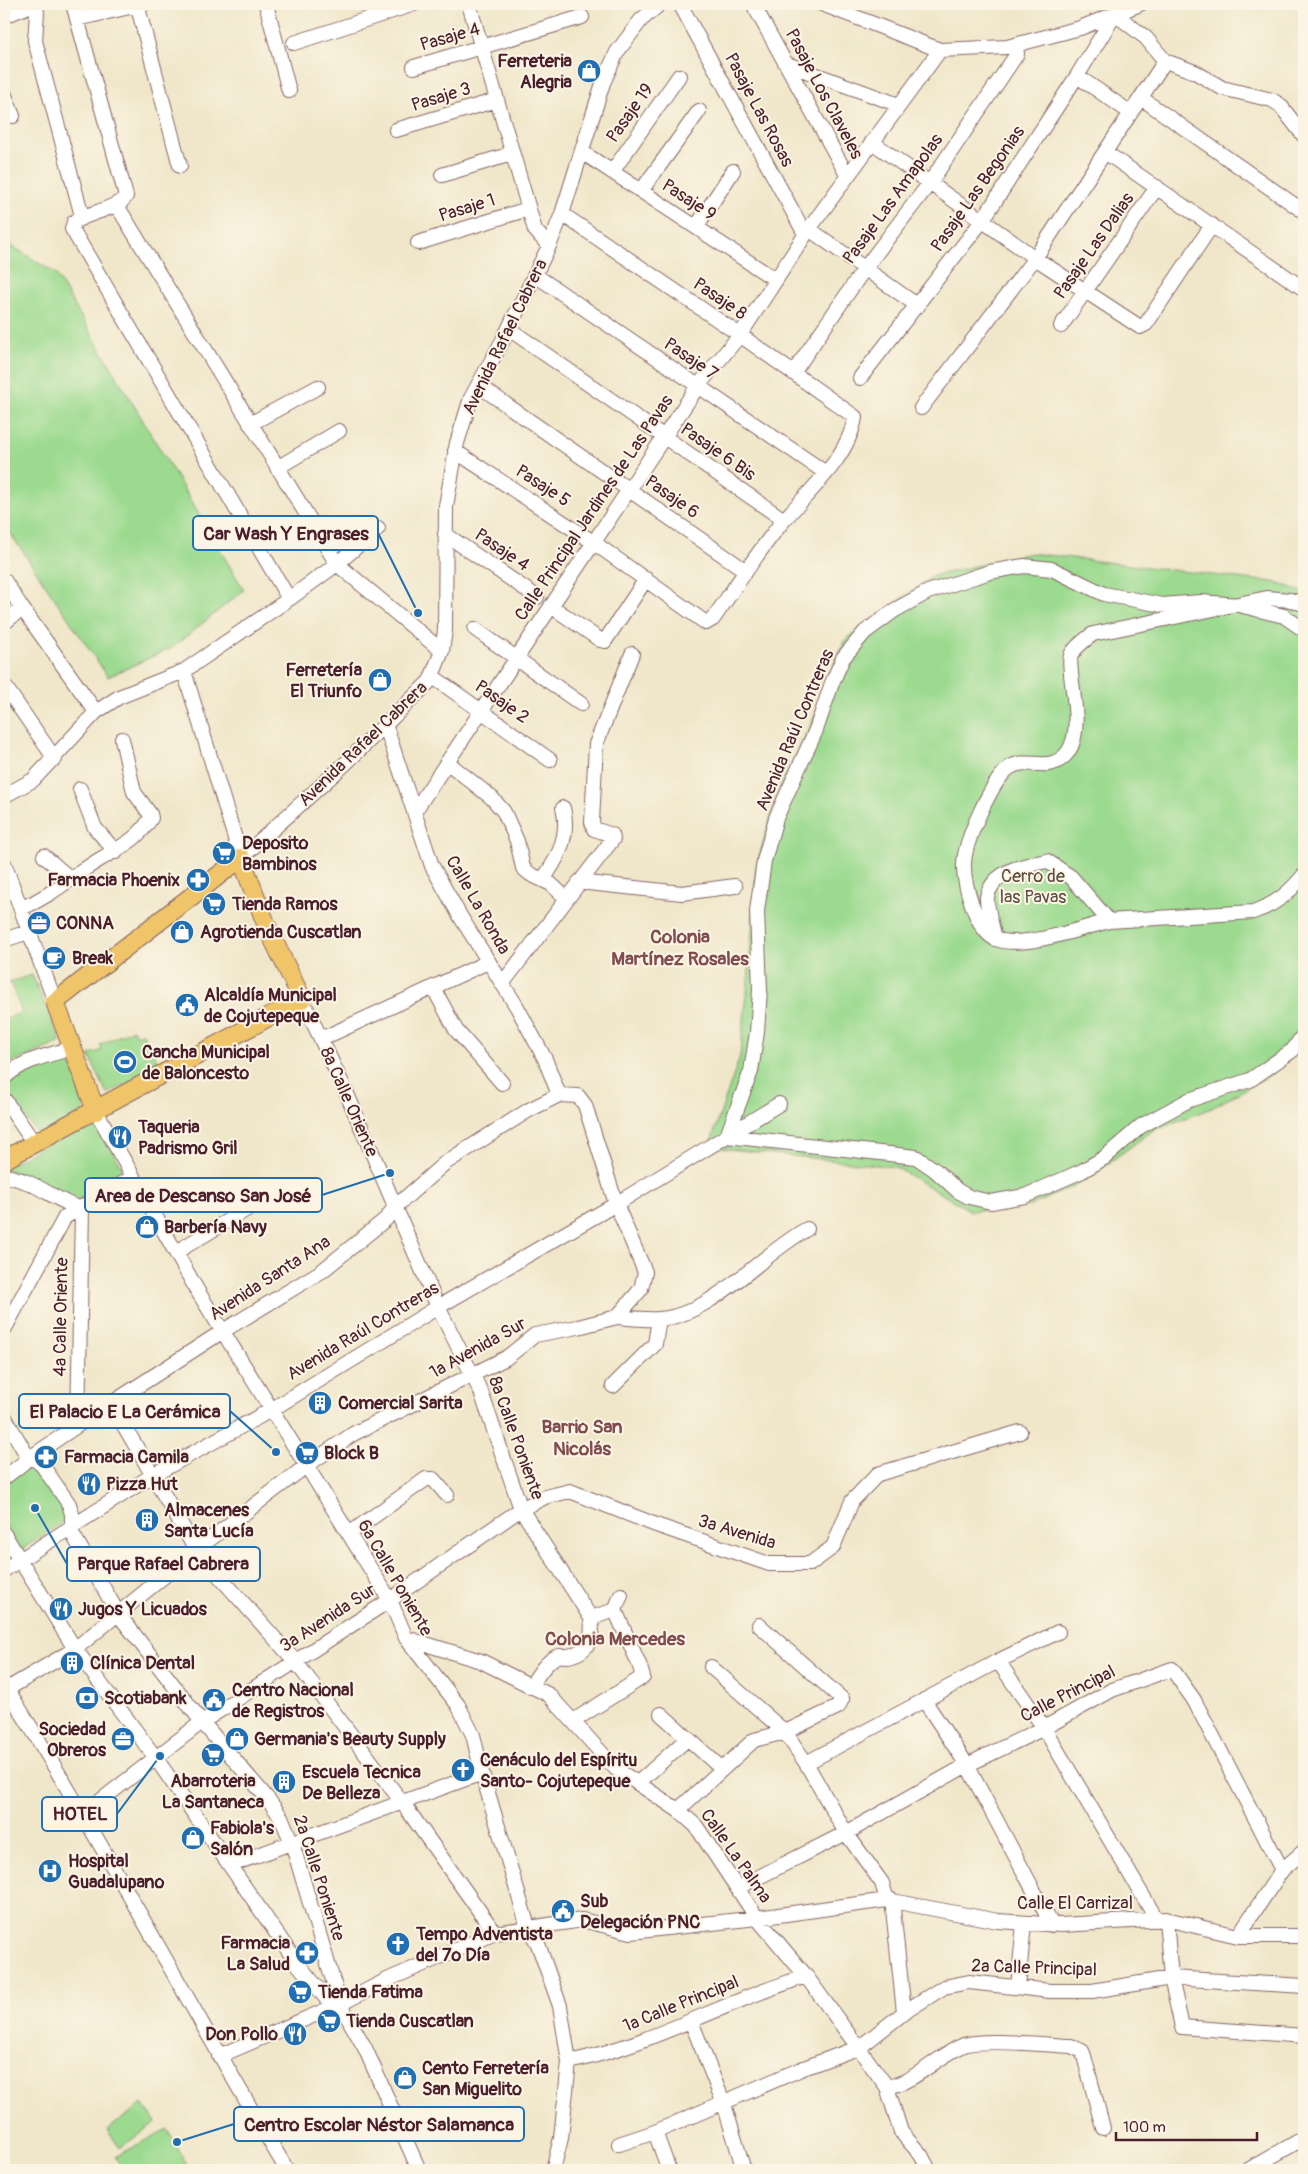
<svg xmlns="http://www.w3.org/2000/svg" width="1308" height="2174" font-family="Pangolin,sans-serif">
<style>
.green{fill:#9bda8f;stroke:#727c5d}
.lines{fill:none;stroke-linecap:round;stroke-linejoin:round}
.minor-casing{stroke:#846563;stroke-width:16}
.major-casing{stroke:#846563;stroke-width:20}
.minor{stroke:#fff;stroke-width:14}
.major{stroke:#f0c469;stroke-width:18}
.labels{text-anchor:middle;dominant-baseline:central;stroke-width:4;stroke-linejoin:round;paint-order:stroke}
.street-label{font-size:18px;fill:#4a1f2b;stroke:#fcf5e5}
.poi-label{font-size:18px;font-weight:bold;fill:#4a1f2b;stroke:#fcf5e5;text-anchor:start}
.park-label{font-size:18px;fill:#5e4e44;stroke:#fcf5e5}
.neighbourhood-label{font-size:19px;font-weight:bold;fill:#804c50;stroke:#fcf5e5}
.leader{fill:none;stroke:#1f6fb2;stroke-width:2}
.callout-dot{fill:#1f6fb2;stroke:#fcf5e5;stroke-width:2}
.callout{fill:#fcf5e5;stroke:#1f6fb2;stroke-width:2}
.callout-label{font-size:19px;text-anchor:middle;font-weight:bold;fill:#4a1f2b}
</style>
<rect width="100%" height="100%" fill="#fcf5e5"/>
<filter id="ink" filterUnits="userSpaceOnUse"><feTurbulence type="fractalNoise" baseFrequency=".02" numOctaves="2"/><feDisplacementMap in="SourceGraphic" scale="10" xChannelSelector="R" yChannelSelector="G"/><feConvolveMatrix kernelMatrix="1 2 1 2 8 2 1 2 1" color-interpolation-filters="sRGB"/></filter>
<filter id="wash" filterUnits="userSpaceOnUse"><feTurbulence type="fractalNoise" baseFrequency=".0096" numOctaves="4" result="noise"/><feDisplacementMap in="SourceGraphic" scale="20" xChannelSelector="R" yChannelSelector="G"/><feGaussianBlur stdDeviation="1.12" result="paint"/><feColorMatrix in="noise" values="0 0 0 0 0 0 0 0 0 0 0 0 0 0 0 0 0 1.4 0 .05"/><feComposite in="paint" operator="in"/></filter>
<g filter="url(#wash)">
<rect width="100%" height="100%" fill="#f0e7ca"/>
<path class="green" d="M4,235L12,246L55,273L244,590L173,647L108,677L4,524Z
M1031,553L1280,583L1304,593V1048L1270,1075L1212,1108L1152,1131L1083,1182L1030,1206L971,1211L895,1167L709,1147L740,1056L748,983L756,868L779,788L809,730L844,641L933,576Z
M32,975L61,1042L6,1065L4,1060V1020L22,1012L10,982Z
M133,1029L136,1035L142,1032L161,1067L107,1094L89,1055L102,1050L100,1045Z
M67,1058L89,1101L81,1113L38,1135L7,1092L5,1085C19,1067 45,1061 67,1058Z
M90,1120L95,1122L122,1167L121,1185L96,1201L70,1200L34,1180L4,1168Z
M32,1463L69,1514L60,1524L21,1550L4,1524V1482Z
M142,2104L156,2122L120,2148L107,2130Z
M167,2129L190,2170H123L115,2157Z"/>
</g>
<g filter="url(#ink)">
<g class="lines">
<g class="minor-casing">
<path id="minor" d="M34,4L37,12L35,41L82,216
M73,4L126,196C120,208 87,213 74,222L72,229L289,599
M137,4L180,166
M266,4L289,91
M469,4L535,230L549,246
M680,4L805,234
M753,4L847,175
M822,4L940,50L1007,47L1080,28L1140,4
M4,16L34,4
M77,19L143,4
M294,43L414,4
M787,64L899,105
M414,67L582,17
M1077,76L1131,113
M4,93L13,116
M1141,98L1303,211
M396,130L497,100
M872,142L1035,258L1140,327L1146,324L1212,225
M582,152L776,280
M1105,152L1304,289
M612,172L679,76
M442,175L511,154
M641,191L699,111
M116,204L337,564L442,651
M696,227L733,171
M809,229L918,306
M418,243L528,209
M535,275L826,473
M1061,326L1157,187
M509,329L784,520
M793,373L865,268L929,184L1017,54L1016,45
M860,378L982,221L1077,76L1115,14L1146,38L1165,61L1195,72L1222,88L1272,100L1280,105L1304,136
M478,385L746,571
M921,408L1035,258L1165,61
M250,424L318,387
M455,451L593,542L706,623L713,619C736,586 758,551 784,520C809,491 849,457 855,417L740,335L562,214
M277,468L339,431
M445,534L537,597
M4,580L22,608
M551,606L600,640L605,641L646,579
M4,623L22,608L96,712
M475,629L581,704
M1304,630L1284,616L1239,605L1201,602L1162,605L1104,594L1052,569L1024,566L990,572L928,592L895,610L865,632L843,658L832,683L816,730L776,818L764,861L757,911L760,990L757,1032L751,1071L727,1136L916,1157L935,1170L958,1191L969,1197L991,1202L1025,1196L1082,1171L1104,1158L1141,1126L1189,1100L1250,1080L1293,1050L1304,1034
M184,671L241,858L346,763L430,681L442,651L445,630L446,506L457,443L471,398L503,340L549,246L562,214L603,83L617,52L641,20L660,4
M432,676L550,760
M4,685L55,759
M385,724L432,866L460,916L517,1007L545,1059L559,1095
M447,762L492,798L504,812L517,841L523,868L530,874L551,884L567,899
M80,789L95,828L116,852
M4,796L33,780L96,712L119,697L184,671L289,599L337,564L378,528
M414,812L698,386L740,335L809,229L940,50
M44,856L72,880
M4,863L55,1002
M543,879C559,858 570,834 563,808
M579,882L682,893L735,886
M22,908C55,894 74,874 104,857C124,845 138,839 151,818L150,814L134,792L122,739
M1109,921L1253,912C1275,905 1289,893 1304,875
M995,939C993,929 986,906 987,897C993,870 1025,865 1047,861L1071,877L1109,921C1082,928 1018,951 994,938C976,929 963,882 964,863C965,841 991,782 1009,768C1027,755 1050,776 1068,752C1082,732 1073,696 1071,674C1071,668 1069,660 1071,655C1076,646 1085,640 1093,634L1267,598L1290,600L1304,604
M4,940L31,931
M502,984L613,839L612,835L594,829L592,822L596,744L632,654
M433,987L456,1030L502,1083
M302,999L347,1094L438,1307L481,1392L521,1509L591,1618C594,1637 589,1652 568,1656C564,1656 559,1655 556,1657C545,1662 537,1677 530,1687
M321,1039L488,962
M4,1078C22,1060 49,1055 73,1048
M4,1099L34,1143
M96,1111L197,1290L390,1600L406,1638L458,1705L473,1735L482,1773L528,1927L538,1944L560,2006L569,2062L561,2138L553,2170
M4,1176C37,1180 52,1200 82,1209
M176,1252L267,1197
M617,1317C630,1318 645,1320 659,1319C711,1316 761,1254 807,1229
M4,1330L65,1217L133,1177
M613,1386L655,1344L659,1319
M112,1405L196,1550L295,1661L402,1802L495,1933
M4,1416L25,1452L42,1465L69,1504L72,1514V1533L119,1615L202,1722L267,1798L281,1817L292,1843L340,2004L365,2048L419,2170
M78,1425L82,1209
M4,1478L31,1457L78,1425L223,1331L322,1271L386,1219L395,1207L445,1163L529,1110L559,1095L578,1096L585,1105L616,1204L645,1272L641,1289L617,1317L578,1327L535,1335L506,1358L353,1434L306,1466L196,1550L75,1649L4,1691
M4,1534L75,1649L155,1757L297,1963L325,1997L340,2004
M349,1534L426,1479H433L447,1495
M4,1570L153,1475L271,1410L438,1307L616,1204L779,1104
M591,1618L615,1610
M406,1638L481,1661L549,1695L616,1769L678,1810L696,1826L757,1918L806,1976L887,2087L901,2132L921,2155L929,2170
M998,1661L1044,1728L1157,1920
M711,1667L785,1732L806,1763L846,1833L882,1883L887,1900
M4,1684C104,1843 191,2010 287,2170
M924,1700L967,1765L1052,1925
M661,1714L722,1769
M573,1721L643,1677L639,1664L615,1610L621,1595
M806,1763L998,1661L1058,1632
M638,1783L687,1739
M678,1810L754,1740L785,1732L838,1707L842,1699L759,1625
M82,1815L202,1722L390,1600L521,1509L545,1497L570,1491L656,1525L769,1564H810L833,1547L852,1501L878,1474L1020,1432
M231,1865L482,1773
M1282,1870L1304,1851
M737,1888L846,1833L967,1765L1044,1728L1112,1690L1172,1669L1194,1700L1282,1870L1238,1936
M892,1900L904,2012
M1166,1919L1171,1978L1182,2027L1304,2036
M1018,1987L1024,1923
M691,2021L724,2104L744,2170
M219,2056L340,2004L387,1980L495,1933L582,1920L631,1932L757,1918L887,1900L998,1921L1061,1925L1166,1919L1238,1936H1304
M569,2062C630,2049 684,2023 741,2000C762,1991 784,1984 806,1976
M887,2087C916,2082 937,2056 964,2045C983,2038 1047,2045 1071,2046L1082,2051L1084,2056L1103,2128
M655,2132L669,2170
M619,2144L655,2132L801,2069L860,2047L906,2011L944,1987L969,1982L1050,1991H1092L1171,1978L1304,1986
M1248,2170L1304,2138"/>
</g>
<g class="major-casing">
<path id="major" d="M4,1160C102,1105 203,1053 302,999L268,929L241,858L55,1002L96,1111"/>
</g>
<use href="#minor" class="minor"/>
<use href="#major" class="major"/>
</g>
</g>
<defs>
<g id="shop-disc" transform="scale(1.25)"><circle r="9.5" fill="#1f6fb2" stroke="#fcf5e5"/><path d="M-5-2.5h2.3a2.7 3.5 0 0 1 5.4 0H5L5.5 6h-11ZM-1.5-2.5h3a1.5 2.3 0 0 0-3 0Z" fill="#fff"/></g>
<g id="supermarket-disc" transform="scale(1.25)"><circle r="9.5" fill="#1f6fb2" stroke="#fcf5e5"/><path d="M-6-5.5h2.5l.6 2H6L4.5 2H-2.5L-4.4-4H-6ZM-1.5 3.2a1.3 1.3 0 1 0 .1 0ZM3 3.2a1.3 1.3 0 1 0 .1 0Z" fill="#fff"/></g>
<g id="pharmacy-disc" transform="scale(1.25)"><circle r="9.5" fill="#1f6fb2" stroke="#fcf5e5"/><path d="M-2-6h4v4h4v4h-4v4h-4v-4h-4v-4h4Z" fill="#fff"/></g>
<g id="office-disc" transform="scale(1.25)"><circle r="9.5" fill="#1f6fb2" stroke="#fcf5e5"/><path d="M-6-3h4V-5.5h4V-3h4V5H-6ZM-1-4.5V-3h2v-1.5ZM-6 0V1H6V0Z" fill="#fff"/></g>
<g id="cafe-disc" transform="scale(1.25)"><circle r="9.5" fill="#1f6fb2" stroke="#fcf5e5"/><path d="M-5.5-4.5H6V0H3Q3 3.5 0 3.5H-2.5Q-5.5 3.5-5.5 0ZM3-3.2v2h1.7v-2ZM-6 4.5H4V6H-6Z" fill="#fff"/></g>
<g id="civic-disc" transform="scale(1.25)"><circle r="9.5" fill="#1f6fb2" stroke="#fcf5e5"/><path d="M-.6-6.5H3V-4.5H.6V-3L4-1V1h2V6H-6V1h2V-1L-.6-3ZM-1.2 2.5V6h2.4V2.5Z" fill="#fff"/></g>
<g id="stadium-disc" transform="scale(1.25)"><circle r="9.5" fill="#1f6fb2" stroke="#fcf5e5"/><path d="M0-5a6.5 5 0 1 0 0 10a6.5 5 0 1 0 0-10ZM-3.5-1.8h7v3.6h-7Z" fill="#fff"/></g>
<g id="restaurant-disc" transform="scale(1.25)"><circle r="9.5" fill="#1f6fb2" stroke="#fcf5e5"/><path d="M-5-6h1v4h1v-4h1v4h1v-4h1v5L-1.5 .5V6h-2V.5L-5-1ZM5-6V6H3V1.5H1.5Q1.5-4 5-6Z" fill="#fff"/></g>
<g id="building-disc" transform="scale(1.25)"><circle r="9.5" fill="#1f6fb2" stroke="#fcf5e5"/><path d="M-4-6H4V6H1V3H-1V6H-4ZM-2.5-4.3h1.7v1.8h-1.7ZM.8-4.3h1.7v1.8H.8ZM-2.5-1h1.7V.8h-1.7ZM.8-1h1.7V.8H.8Z" fill="#fff"/></g>
<g id="bank-disc" transform="scale(1.25)"><circle r="9.5" fill="#1f6fb2" stroke="#fcf5e5"/><path d="M-6-4H6V4H-6ZM0-2.3a2.3 2.3 0 1 0 0 4.6a2.3 2.3 0 1 0 0-4.6Z" fill="#fff"/></g>
<g id="church-disc" transform="scale(1.25)"><circle r="9.5" fill="#1f6fb2" stroke="#fcf5e5"/><path d="M-1.2-6h2.4v3.5h3.3v2.4h-3.3V6h-2.4V-.1h-3.3v-2.4h3.3Z" fill="#fff"/></g>
<g id="hospital-disc" transform="scale(1.25)"><circle r="9.5" fill="#1f6fb2" stroke="#fcf5e5"/><path d="M-5-5h3v3.5h4V-5h3V5h-3V1.5h-4V5h-3Z" fill="#fff"/></g>
</defs>
<g fill-rule="evenodd">
<use href="#shop-disc" x="589" y="71"/>
<use href="#shop-disc" x="380" y="680"/>
<use href="#supermarket-disc" x="224" y="853"/>
<use href="#pharmacy-disc" x="198" y="880"/>
<use href="#supermarket-disc" x="214" y="904"/>
<use href="#office-disc" x="39" y="923"/>
<use href="#shop-disc" x="182" y="932"/>
<use href="#cafe-disc" x="54" y="958"/>
<use href="#civic-disc" x="187" y="1005"/>
<use href="#stadium-disc" x="125" y="1062"/>
<use href="#restaurant-disc" x="120" y="1137"/>
<use href="#shop-disc" x="147" y="1227"/>
<use href="#building-disc" x="320" y="1403"/>
<use href="#supermarket-disc" x="307" y="1453"/>
<use href="#pharmacy-disc" x="46" y="1457"/>
<use href="#restaurant-disc" x="89" y="1484"/>
<use href="#building-disc" x="147" y="1520"/>
<use href="#restaurant-disc" x="61" y="1609"/>
<use href="#building-disc" x="72" y="1663"/>
<use href="#bank-disc" x="87" y="1698"/>
<use href="#civic-disc" x="214" y="1700"/>
<use href="#office-disc" x="123" y="1739"/>
<use href="#shop-disc" x="237" y="1739"/>
<use href="#supermarket-disc" x="213" y="1755"/>
<use href="#church-disc" x="463" y="1770"/>
<use href="#building-disc" x="284" y="1782"/>
<use href="#shop-disc" x="193" y="1838"/>
<use href="#hospital-disc" x="50" y="1871"/>
<use href="#civic-disc" x="563" y="1911"/>
<use href="#church-disc" x="398" y="1944"/>
<use href="#pharmacy-disc" x="307" y="1953"/>
<use href="#supermarket-disc" x="300" y="1992"/>
<use href="#supermarket-disc" x="329" y="2021"/>
<use href="#restaurant-disc" x="295" y="2034"/>
<use href="#shop-disc" x="405" y="2078"/>
</g>
<g class="labels">
<g class="street-label">
<text transform="translate(450 37) rotate(-16)">Pasaje 4</text>
<text transform="translate(824 94) rotate(62)">Pasaje Los Claveles</text>
<text transform="translate(441 97) rotate(-17)">Pasaje 3</text>
<text transform="translate(759 110) rotate(62)">Pasaje Las Rosas</text>
<text transform="translate(630 113) rotate(-55)">Pasaje 19</text>
<text transform="translate(978 189) rotate(-55)">Pasaje Las Begonias</text>
<text transform="translate(893 199) rotate(-54)">Pasaje Las Amapolas</text>
<text transform="translate(689 200) rotate(33)">Pasaje 9</text>
<text transform="translate(467 208) rotate(-17)">Pasaje 1</text>
<text transform="translate(1094 246) rotate(-55)">Pasaje Las Dalias</text>
<text transform="translate(720 299) rotate(34)">Pasaje 8</text>
<text transform="translate(505 337) rotate(-64)">Avenida Rafael Cabrera</text>
<text transform="translate(691 359) rotate(34)">Pasaje 7</text>
<text transform="translate(718 452) rotate(35)">Pasaje 6 Bis</text>
<text transform="translate(543 486) rotate(33)">Pasaje 5</text>
<text transform="translate(672 497) rotate(35)">Pasaje 6</text>
<text transform="translate(594 508) rotate(-56)">Calle Principal Jardines de Las Pavas</text>
<text transform="translate(502 550) rotate(34)">Pasaje 4</text>
<text transform="translate(502 702) rotate(35)">Pasaje 2</text>
<text transform="translate(795 730) rotate(-67)">Avenida Raúl Contreras</text>
<text transform="translate(363 744) rotate(-44)">Avenida Rafael Cabrera</text>
<text transform="translate(478 905) rotate(60)">Calle La Ronda</text>
<text transform="translate(349 1102) rotate(66)">8a Calle Oriente</text>
<text transform="translate(270 1278) rotate(-33)">Avenida Santa Ana</text>
<text transform="translate(61 1317) rotate(-89)">4a Calle Oriente</text>
<text transform="translate(363 1331) rotate(-31)">Avenida Raúl Contreras</text>
<text transform="translate(478 1348) rotate(-29)">1a Avenida Sur</text>
<text transform="translate(516 1438) rotate(70)">8a Calle Poniente</text>
<text transform="translate(737 1532) rotate(17)">3a Avenida</text>
<text transform="translate(395 1578) rotate(60)">6a Calle Poniente</text>
<text transform="translate(328 1618) rotate(-33)">3a Avenida Sur</text>
<text transform="translate(1068 1694) rotate(-27)">Calle Principal</text>
<text transform="translate(736 1856) rotate(55)">Calle La Palma</text>
<text transform="translate(319 1878) rotate(72)">2a Calle Poniente</text>
<text x="1075" y="1903">Calle El Carrizal</text>
<text transform="translate(1034 1968) rotate(2)">2a Calle Principal</text>
<text transform="translate(681 2004) rotate(-22)">1a Calle Principal</text>
</g>
<g class="poi-label">
<text x="572" y="61" text-anchor="end">Ferreteria<tspan x="572" dy="21">Alegria</tspan></text>
<text x="362" y="670" text-anchor="end">Ferretería<tspan x="362" dy="21">El Triunfo</tspan></text>
<text x="242" y="843">Deposito<tspan x="242" dy="21">Bambinos</tspan></text>
<text x="180" y="880" text-anchor="end">Farmacia Phoenix</text>
<text x="232" y="904">Tienda Ramos</text>
<text x="56" y="923">CONNA</text>
<text x="200" y="932">Agrotienda Cuscatlan</text>
<text x="72" y="958">Break</text>
<text x="204" y="995">Alcaldía Municipal<tspan x="204" dy="21">de Cojutepeque</tspan></text>
<text x="142" y="1052">Cancha Municipal<tspan x="142" dy="21">de Baloncesto</tspan></text>
<text x="138" y="1127">Taqueria<tspan x="138" dy="21">Padrismo Gril</tspan></text>
<text x="164" y="1227">Barbería Navy</text>
<text x="338" y="1403">Comercial Sarita</text>
<text x="324" y="1453">Block B</text>
<text x="64" y="1457">Farmacia Camila</text>
<text x="106" y="1484">Pizza Hut</text>
<text x="164" y="1510">Almacenes<tspan x="164" dy="21">Santa Lucía</tspan></text>
<text x="78" y="1609">Jugos Y Licuados</text>
<text x="90" y="1663">Clínica Dental</text>
<text x="232" y="1690">Centro Nacional<tspan x="232" dy="21">de Registros</tspan></text>
<text x="104" y="1698">Scotiabank</text>
<text x="106" y="1729" text-anchor="end">Sociedad<tspan x="106" dy="21">Obreros</tspan></text>
<text x="254" y="1739">Germania's Beauty Supply</text>
<text x="480" y="1760">Cenáculo del Espíritu<tspan x="480" dy="21">Santo- Cojutepeque</tspan></text>
<text x="302" y="1772">Escuela Tecnica<tspan x="302" dy="21">De Belleza</tspan></text>
<text x="213" y="1781" text-anchor="middle">Abarroteria<tspan x="213" dy="21">La Santaneca</tspan></text>
<text x="210" y="1828">Fabiola's<tspan x="210" dy="21">Salón</tspan></text>
<text x="68" y="1861">Hospital<tspan x="68" dy="21">Guadalupano</tspan></text>
<text x="580" y="1901">Sub<tspan x="580" dy="21">Delegación PNC</tspan></text>
<text x="416" y="1934">Tempo Adventista<tspan x="416" dy="21">del 7º Día</tspan></text>
<text x="290" y="1943" text-anchor="end">Farmacia<tspan x="290" dy="21">La Salud</tspan></text>
<text x="318" y="1992">Tienda Fatima</text>
<text x="346" y="2021">Tienda Cuscatlan</text>
<text x="278" y="2034" text-anchor="end">Don Pollo</text>
<text x="422" y="2068">Cento Ferretería<tspan x="422" dy="21">San Miguelito</tspan></text>
</g>
<g class="park-label">
<text x="1033" y="876">Cerro de<tspan x="1033" dy="21">las Pavas</tspan></text>
</g>
<g class="neighbourhood-label">
<text x="680" y="937">Colonia<tspan x="680" dy="22">Martínez Rosales</tspan></text>
<text x="582" y="1427">Barrio San<tspan x="582" dy="22">Nicolás</tspan></text>
<text x="615" y="1639">Colonia Mercedes</text>
</g>
</g>
<path class="leader" d="M418 613L378 533M390 1173L322 1195M276 1452L230 1411M35 1508L67 1564M160 1756L117 1814M177 2142L234 2124"/>
<g class="callout-dot">
<circle cx="418" cy="613" r="5"/>
<circle cx="390" cy="1173" r="5"/>
<circle cx="276" cy="1452" r="5"/>
<circle cx="35" cy="1508" r="5"/>
<circle cx="160" cy="1756" r="5"/>
<circle cx="177" cy="2142" r="5"/>
</g>
<g class="callout">
<rect x="193" y="516" width="185" height="34" rx="5"/>
<rect x="85" y="1178" width="237" height="34" rx="5"/>
<rect x="19" y="1394" width="211" height="34" rx="5"/>
<rect x="67" y="1547" width="193" height="34" rx="5"/>
<rect x="42" y="1797" width="75" height="34" rx="5"/>
<rect x="234" y="2107" width="290" height="34" rx="5"/>
</g>
<g class="callout-label">
<text x="286" y="540">Car Wash Y Engrases</text>
<text x="203" y="1202">Area de Descanso San José</text>
<text x="125" y="1418">El Palacio E La Cerámica</text>
<text x="163" y="1570">Parque Rafael Cabrera</text>
<text x="80" y="1820">HOTEL</text>
<text x="379" y="2131">Centro Escolar Néstor Salamanca</text>
</g>
<rect width="1308" height="2174" fill="none" stroke="#fcf5e5" stroke-width="20"/>
<path d="M1116 2132v8h141v-8" fill="none" stroke="#4a1f2b" stroke-width="2.5"/>
<text x="1123" y="2132" font-size="15" fill="#4a1f2b" stroke="#fcf5e5" stroke-width="4" paint-order="stroke">100 m</text>
</svg>
